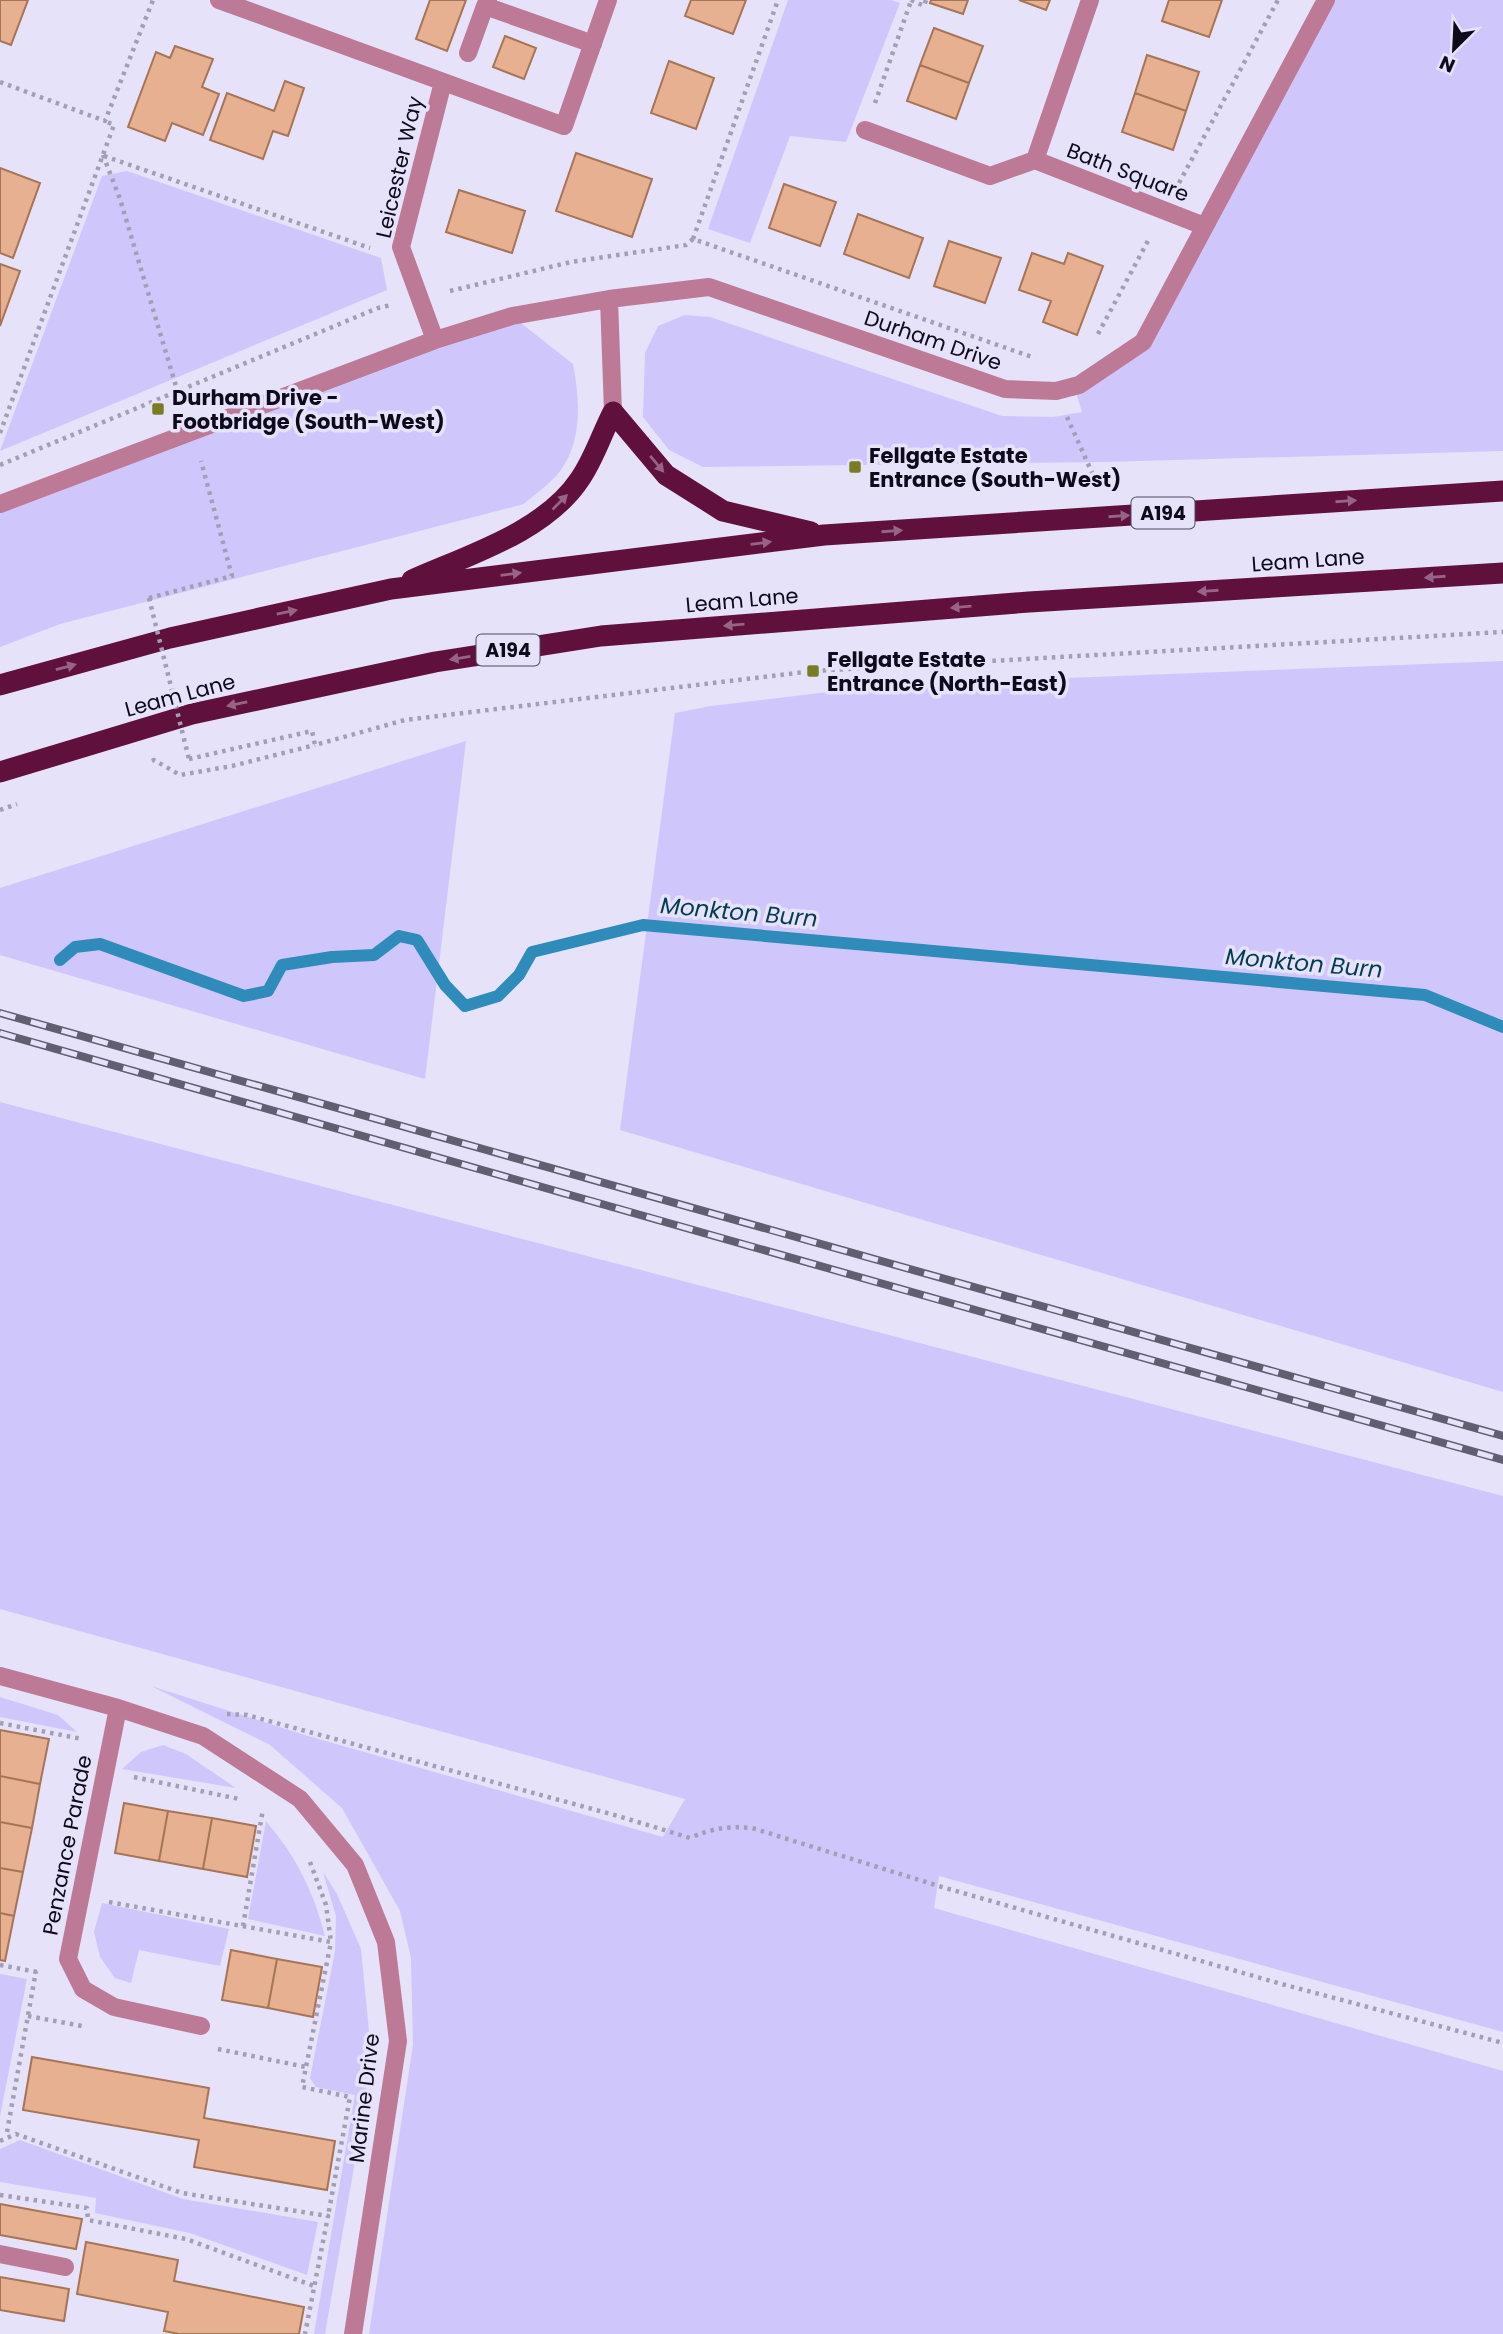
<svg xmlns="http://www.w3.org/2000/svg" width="1503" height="2334" font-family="Poppins,sans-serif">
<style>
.green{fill:#cfc7fc}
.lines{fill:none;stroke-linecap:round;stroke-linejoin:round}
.stream{stroke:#2f8bba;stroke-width:12}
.building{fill:#e6b091;stroke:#a67456;stroke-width:2}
.path{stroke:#a29fb4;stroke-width:4.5;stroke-dasharray:3.5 5;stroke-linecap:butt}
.minor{stroke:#bc7a97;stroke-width:18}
.highway{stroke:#60103d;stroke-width:21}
.rail-casing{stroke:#625e72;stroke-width:8}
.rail{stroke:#e5e2f9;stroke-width:5;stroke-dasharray:16;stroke-linecap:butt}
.path-bridge{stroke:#a29fb4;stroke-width:4.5;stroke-dasharray:3.5 5;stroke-linecap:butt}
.oneway{fill:#956488}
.poi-dot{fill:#787c25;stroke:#e5e2f9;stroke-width:2.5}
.labels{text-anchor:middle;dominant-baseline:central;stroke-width:7;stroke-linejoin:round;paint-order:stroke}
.shield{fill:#e5e2f9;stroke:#4e4b5e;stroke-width:2}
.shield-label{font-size:19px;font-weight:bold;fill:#0e0a1c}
.street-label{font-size:21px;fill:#0e0a1c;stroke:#e5e2f9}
.poi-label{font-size:21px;font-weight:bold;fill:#0e0a1c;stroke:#e5e2f9;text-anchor:start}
.water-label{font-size:23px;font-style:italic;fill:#013c53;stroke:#e5e2f9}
</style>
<rect width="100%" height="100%" fill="#e5e2f9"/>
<path class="green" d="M788,0H891L900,3L846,142L790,136L750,243L708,229Z
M1326,0H1503V451L1104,462L703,467L669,450L643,417L645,353L658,326L685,315L710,317L1002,416L1053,417L1082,412L1074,386L1143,342Z
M127,171L381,258L387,290L0,451L102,176Z
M512,316L573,364C580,401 583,444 557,475C547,486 534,495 524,504L60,624L0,647V504Z
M1503,661V1392L620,1130L675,713L711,706L886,685Z
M466,741L425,1079L0,955V888Z
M0,1102L1503,1496V2032L939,1876L934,1908L1503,2071V2334H369L413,2045L411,1958L400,1911L342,1808L270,1745L151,1686L308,1736L663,1837L685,1799L0,1609Z
M0,1697L58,1715L77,1732L0,1717Z
M163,1745L186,1754L236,1788L122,1769L141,1752Z
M266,1821C297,1858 313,1890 325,1936L248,1919Z
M323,1872L337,1894L361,1949L369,2031L366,2098L325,2334H314L355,2095L316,2087L310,2078L335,1951L336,1916Z
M102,1903L229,1929L220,1966L139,1950L131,1983L115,1978L100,1957L94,1932Z
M0,1974L27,1979L0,2116Z
M20,2140L183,2199L318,2222L307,2275L190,2233L95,2213L96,2198L0,2182V2149Z"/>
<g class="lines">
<path class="stream" d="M60,960L75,947L100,944L244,996L268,991L282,965L332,957L374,955L399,936L417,940L445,985L465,1006L498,996L519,975L532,952L643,925L1425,995L1503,1027"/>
</g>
<path class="building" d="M0,0H28L11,45L0,41Z
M430,0H466L447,51L416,39Z
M691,0H746L733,34L685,16Z
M931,0H968L963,14L930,3Z
M1019,0H1050L1046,10Z
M1169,0H1222L1209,37L1162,21Z
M934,28L983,46L969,83L920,65Z
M505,36L536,48L524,79L493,67Z
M175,46L213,59L202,87L219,94L203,135L172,123L165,141L128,127L156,52L170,58Z
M1147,55L1199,72L1186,111L1135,93Z
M669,61L714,78L696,129L651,113Z
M920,65L969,83L956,119L907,101Z
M285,81L304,88L288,136L273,131L263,159L210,140L227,93L274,111Z
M1135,93L1186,111L1173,150L1122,132Z
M576,153L652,179L632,237L556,211Z
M0,168L40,183L13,258L0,253Z
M784,184L836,202L820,246L769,228Z
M459,190L525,211L512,253L446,232Z
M858,214L923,238L909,278L844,254Z
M949,241L1001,258L985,303L934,286Z
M1032,253L1064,264L1068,253L1103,266L1077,335L1043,322L1051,301L1019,290Z
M0,264L20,271L0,326Z
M0,1730L49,1739L40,1784L0,1776Z
M0,1776L40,1784L32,1828L0,1822Z
M124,1803L168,1811L159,1861L115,1853Z
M168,1811L212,1818L203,1869L159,1861Z
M212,1818L256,1826L247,1877L203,1869Z
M0,1822L32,1828L23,1872L0,1868Z
M0,1868L23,1872L14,1916L0,1913Z
M0,1913L14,1916L5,1961L0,1960Z
M231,1950L277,1959L268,2008L222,2000Z
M277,1959L322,1967L313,2017L268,2008Z
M32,2057L209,2088L204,2118L335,2141L327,2190L194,2167L199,2140L23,2110Z
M0,2204L82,2219L76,2249L0,2235Z
M86,2242L178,2260L174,2281L304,2307L299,2334H179L164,2331L168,2312L77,2294Z
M0,2277L69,2289L64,2321L0,2310Z"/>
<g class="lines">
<path class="path" d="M911,0L924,6L926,0
M0,82L105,121L153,0
M875,103L911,1
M103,155L120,199L181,403
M104,156L370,248
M1179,183L1278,0
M693,239L778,0
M450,291L571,262L686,245L693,239L1035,358
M1098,334L1150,237
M1067,417L1098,486
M0,433L114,125L105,121
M0,465L378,308L391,305
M149,598L232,576L201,461
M189,759L312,731L315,745L405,720L813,671L1503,632
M152,761L154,760L180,775L232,766L315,745
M0,810L17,804
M227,1714L247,1715L618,1816L690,1838C712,1828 729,1826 752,1828L942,1887L1278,1983L1503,2043
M0,1723L82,1739
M134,1777L239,1799
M310,1862L326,1905L331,1942
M109,1902L331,1942L302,2087L350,2097L328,2216
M243,1926L263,1809
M0,1965L37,1972
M28,2016L82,2026
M218,2049L306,2067
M7,2132L36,1971
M0,2141L16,2134L182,2193L328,2216L305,2334
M0,2195L87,2208L88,2220L186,2239L314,2286"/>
<path class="minor" d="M219,0L564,126L608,0
M488,0L485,6L593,44
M1090,0L1035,160L1204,226
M468,53L485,6
M865,130L990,176L1035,160
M609,299L613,412
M435,340L401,247L443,82
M0,504L435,340L512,316L609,299L709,287L1005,389L1056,391L1079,385L1143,342L1326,0
M0,1676L118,1708L203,1736L300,1799L355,1865L386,1942L398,2041L353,2334
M118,1708L68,1959L83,1989L114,2007L201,2026
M0,2254L65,2267"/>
<path class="highway" d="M412,580C468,555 545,532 580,479C594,459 602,433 613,412L666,475L723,511L811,532
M0,685L170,638L391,589L824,535L1503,491
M0,772L192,714L435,662L601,636L1029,602L1503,573"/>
<g class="rail-casing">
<path id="rail" d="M0,1013L1503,1436
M0,1033L1503,1460"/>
</g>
<use href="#rail" class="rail"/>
<path class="path-bridge" d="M149,598L189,759"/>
</g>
<defs><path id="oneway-solid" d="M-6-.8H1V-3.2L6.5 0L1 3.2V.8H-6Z" transform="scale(1.75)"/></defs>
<g class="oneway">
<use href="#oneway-solid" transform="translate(657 464) rotate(50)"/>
<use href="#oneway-solid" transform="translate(1346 501) rotate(-4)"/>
<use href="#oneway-solid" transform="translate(560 502) rotate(-45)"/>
<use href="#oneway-solid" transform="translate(1119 516) rotate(-4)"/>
<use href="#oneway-solid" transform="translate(892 531) rotate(-4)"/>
<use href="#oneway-solid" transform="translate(761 543) rotate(-7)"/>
<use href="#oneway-solid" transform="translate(511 574) rotate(-7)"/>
<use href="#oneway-solid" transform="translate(1435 577) rotate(176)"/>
<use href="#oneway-solid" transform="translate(1208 591) rotate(176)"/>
<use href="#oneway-solid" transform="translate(961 607) rotate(175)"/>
<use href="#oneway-solid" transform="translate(287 612) rotate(-12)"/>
<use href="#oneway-solid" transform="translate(734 625) rotate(175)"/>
<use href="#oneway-solid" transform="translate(460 658) rotate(171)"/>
<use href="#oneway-solid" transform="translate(66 667) rotate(-15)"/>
<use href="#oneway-solid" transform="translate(237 704) rotate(168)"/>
</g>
<g class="poi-dot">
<rect x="151" y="402" width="14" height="14" rx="3.5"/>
<rect x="848" y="460" width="14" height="14" rx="3.5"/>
<rect x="806" y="664" width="14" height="14" rx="3.5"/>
</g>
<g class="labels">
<g class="shield">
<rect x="1131.5" y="497.5" width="63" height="31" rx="5"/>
<rect x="476.5" y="634.5" width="63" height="31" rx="5"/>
</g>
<g class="shield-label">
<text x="1163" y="513">A194</text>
<text x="508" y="650">A194</text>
</g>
<g class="street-label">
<text transform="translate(399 167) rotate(-77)">Leicester Way</text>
<text transform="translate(1128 172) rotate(21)">Bath Square</text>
<text transform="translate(933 340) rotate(19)">Durham Drive</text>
<text transform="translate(1308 560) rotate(-4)">Leam Lane</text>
<text transform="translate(742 600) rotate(-5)">Leam Lane</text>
<text transform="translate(180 695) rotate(-15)">Leam Lane</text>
<text transform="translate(67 1845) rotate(-79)">Penzance Parade</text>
<text transform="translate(364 2098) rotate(-83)">Marine Drive</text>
</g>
<g class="poi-label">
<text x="172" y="397">Durham Drive -<tspan x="172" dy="24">Footbridge (South-West)</tspan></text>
<text x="869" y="455">Fellgate Estate<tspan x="869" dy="24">Entrance (South-West)</tspan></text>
<text x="827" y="659">Fellgate Estate<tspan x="827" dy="24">Entrance (North-East)</tspan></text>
</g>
<g class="water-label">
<text transform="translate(739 912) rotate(5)">Monkton Burn</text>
<text transform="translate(1304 963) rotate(5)">Monkton Burn</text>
</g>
</g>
<g transform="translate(1454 49) rotate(204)" stroke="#e5e2f9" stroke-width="5" paint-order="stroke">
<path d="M0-5L12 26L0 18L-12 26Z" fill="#0e0a1c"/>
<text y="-10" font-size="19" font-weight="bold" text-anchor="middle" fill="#0e0a1c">N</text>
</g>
</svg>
